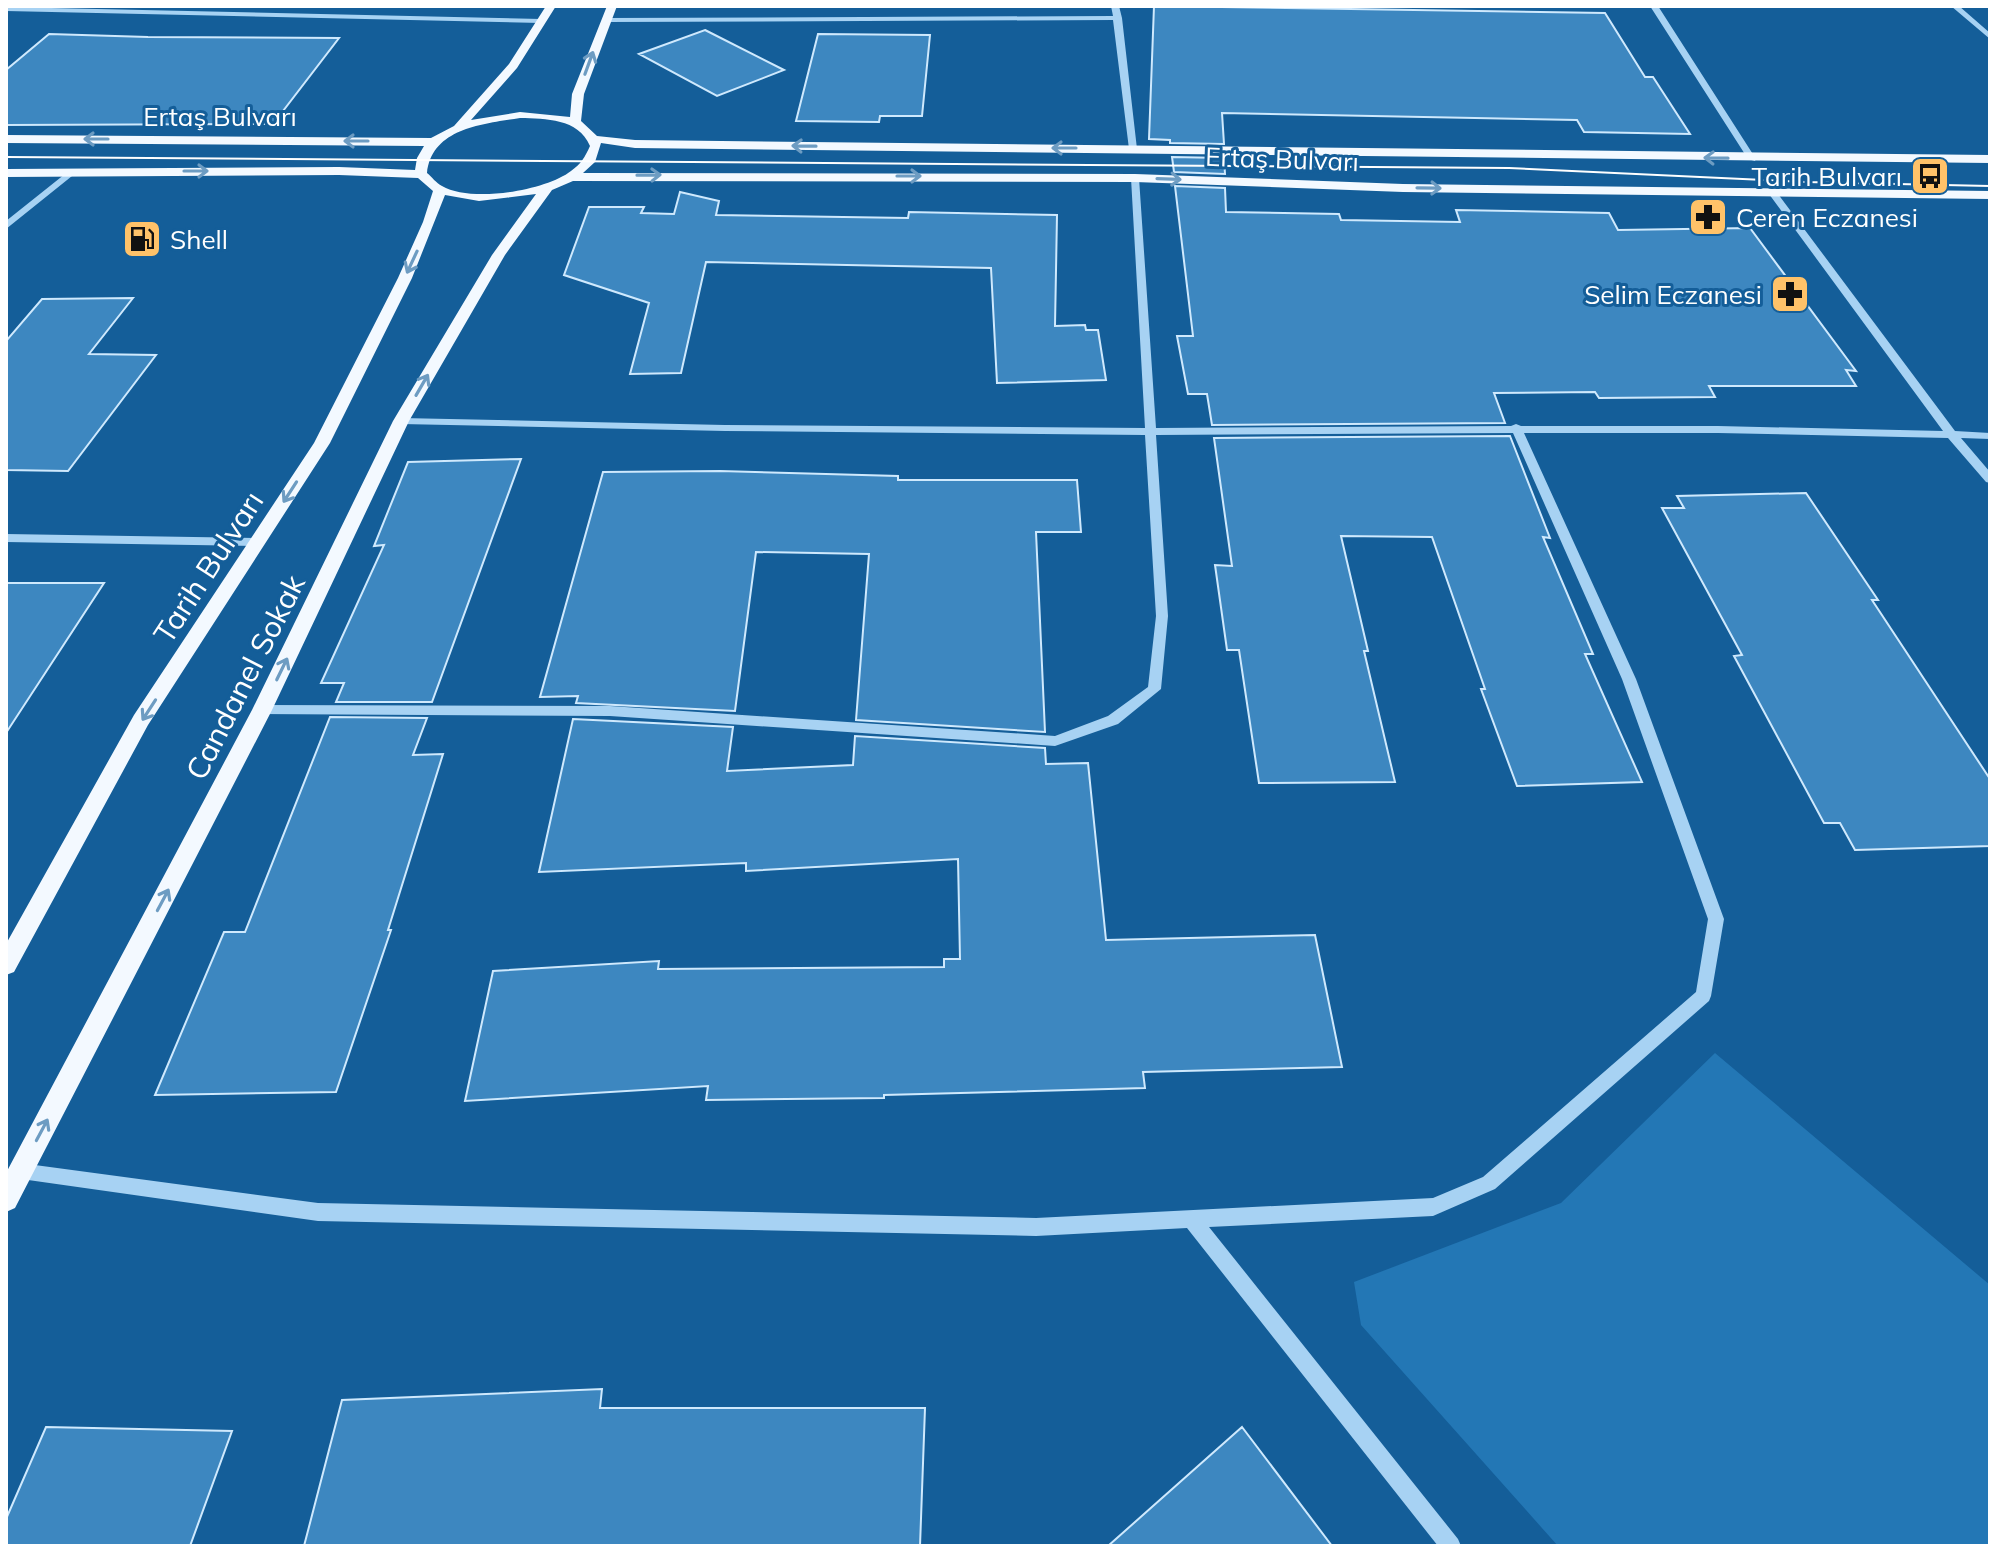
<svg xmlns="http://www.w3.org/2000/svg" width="1996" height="1552" font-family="Mulish,sans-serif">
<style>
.green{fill:#2377b5}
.building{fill:#3d87c0;stroke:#cfe9fd;stroke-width:2}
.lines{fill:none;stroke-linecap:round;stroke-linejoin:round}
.minor{fill:#a7d2f3;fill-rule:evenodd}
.major{fill:#f3f9ff;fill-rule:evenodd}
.tram{stroke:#fff;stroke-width:2}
.oneway{stroke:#6d9cc2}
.labels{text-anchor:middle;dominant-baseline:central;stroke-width:6;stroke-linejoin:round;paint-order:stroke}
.far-street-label{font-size:26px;fill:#fff;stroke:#145e99}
.far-poi-label{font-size:26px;fill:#fff;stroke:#145e99;text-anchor:end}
.street-label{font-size:30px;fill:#fff;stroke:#145e99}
</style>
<rect width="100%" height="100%" fill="#145e99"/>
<path class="green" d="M1715,1053L1990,1285V1546H1558L1361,1325L1354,1282L1561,1203Z"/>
<path class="building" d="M1154,6L1605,13L1645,77H1653L1690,134L1584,132L1577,120L1222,113L1224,144L1170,143V140L1149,139Z
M705,30L784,70L717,96L639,54Z
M49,34L148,37L339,38L273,124L6,125V70Z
M818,34L930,35L922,116H880L879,122L796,121Z
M1172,157L1224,158L1225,174L1174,172Z
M1175,186L1225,188L1226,212L1339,214L1341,220L1460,222L1456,210L1609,213L1618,230L1750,228L1856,371L1846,370L1856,386H1709L1715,397L1599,398L1595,392L1494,393L1505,423L1212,425L1207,394H1188L1177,336H1193Z
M680,192L719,201L716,215L908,218L909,212L1057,215L1055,326L1085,325L1086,330H1098L1106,380L997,383L991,268L706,262L681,373L630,374L649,303L564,275L589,207H644L641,213L674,214Z
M133,298L89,354L156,355L68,471L6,470V341L42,299Z
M1510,436L1550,538L1543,537L1593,654H1585L1642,782L1517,786L1481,689H1485L1432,537L1341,536L1368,651H1364L1395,782L1259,783L1239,650H1227L1215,565L1232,566L1214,438Z
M521,459L432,702H336L344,683H321L384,545L374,546L408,462Z
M720,471L898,476V480H1077L1081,532H1036L1045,732L856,720L869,554L756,552L735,711L576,703L578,696L540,697L603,472Z
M1806,493L1878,600H1872L1990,779V846L1855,850L1840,823H1824L1734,656L1742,655L1662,508H1684L1677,496Z
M6,583H104L6,733Z
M330,717L427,718L413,755L443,754L388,930H391L336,1092L155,1095L224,932H245Z
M573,719L733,727L727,771L853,765L855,736L1045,748L1046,764L1088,763L1106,940L1315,935L1342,1067L1143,1072L1145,1088L884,1095V1098L706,1100L708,1086L465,1101L493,971L659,961L658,969L944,967V959H960L958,859L746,871V863L539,872Z
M602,1389L600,1408H925L920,1546H304L342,1400Z
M46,1427L232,1431L190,1546H6V1519Z
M1242,1427L1332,1546H1108Z"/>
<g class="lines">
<path class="minor" d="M1111,6H1119L1122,18L1137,149L1133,152L1129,149L1113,20L606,22L602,20L606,18L1113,16Z
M1650,6H1658L1756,159L1755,161L1748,159Z
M1951,6H1959L1990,33V39Z
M6,7L541,19L545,21L541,23L6,11Z
M70,170L77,172L6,229V221Z
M1135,175L1139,178L1156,428L1511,426L1516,424L1521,426H1718L1943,431L1769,194L1768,192L1772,189L1775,190L1955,431L1990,433V439L1961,438L1990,472V483L1986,482L1948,438L1718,433H1524L1636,679L1724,919L1711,996L1709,1001L1495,1189L1433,1216L1209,1227L1458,1539L1461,1546H1438L1187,1228L1036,1236L318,1221L14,1178L11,1172L14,1166L20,1163L318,1203L1036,1218L1433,1198L1483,1177L1696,992L1708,919L1622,679L1513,433L1156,435L1168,616L1161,689L1118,724L1055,746L610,716L257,714L255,710L257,706L262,705L610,706L1055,736L1108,716L1148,687L1156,616L1145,435L725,431L401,424L396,421L401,418L725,425L1145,428L1131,178Z
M6,534L258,538L264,542L258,546L6,542Z"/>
<path class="major" d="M546,6H556L517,68L471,120L520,112L570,117L572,94L607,6H617L584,94L581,121L597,136L635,140L1990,155V163L635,148L601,143L595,162L583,173L1135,174L1403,184L1990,191V199L1403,192L1135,182L573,181L552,190L505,255L409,421L272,710L15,1208L6,1212V1173L252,710L393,421L492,255L536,194L479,201L445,195L412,278L330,443L148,725L14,972L6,975V944L134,715L314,443L398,278L423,222L433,191L418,178L339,175L6,177V169L339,167L415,170L417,158L424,146L6,143V135L431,138L454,126L509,64ZM520,118C546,119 578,118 590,146C585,157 581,164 571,171C545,191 471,203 442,186C436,183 432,177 427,173C432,128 483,124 520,118Z"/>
<path class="tram" d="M6,157L1509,168L1805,182L1990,186"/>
</g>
<defs><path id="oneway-shaft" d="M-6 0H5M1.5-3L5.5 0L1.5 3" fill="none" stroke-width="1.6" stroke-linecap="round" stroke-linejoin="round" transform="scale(2)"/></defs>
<g class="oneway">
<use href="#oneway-shaft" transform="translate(589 63) rotate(-70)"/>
<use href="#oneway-shaft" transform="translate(96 139) rotate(-180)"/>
<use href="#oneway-shaft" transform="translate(356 141) rotate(-180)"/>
<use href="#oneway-shaft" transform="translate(804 146) rotate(-179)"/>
<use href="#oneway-shaft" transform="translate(1064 148) rotate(-180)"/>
<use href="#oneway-shaft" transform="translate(1716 158) rotate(-179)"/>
<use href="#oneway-shaft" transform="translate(196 171)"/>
<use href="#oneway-shaft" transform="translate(649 175) rotate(-1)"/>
<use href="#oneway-shaft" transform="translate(909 176)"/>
<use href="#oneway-shaft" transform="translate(1169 179) rotate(2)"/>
<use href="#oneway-shaft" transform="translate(1429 188) rotate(1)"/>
<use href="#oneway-shaft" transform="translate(412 262) rotate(115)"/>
<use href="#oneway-shaft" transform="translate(422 385) rotate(-60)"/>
<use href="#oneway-shaft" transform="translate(290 492) rotate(123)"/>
<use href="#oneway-shaft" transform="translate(282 669) rotate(-64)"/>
<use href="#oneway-shaft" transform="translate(149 710) rotate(123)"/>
<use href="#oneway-shaft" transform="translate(163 900) rotate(-62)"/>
<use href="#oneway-shaft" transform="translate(42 1130) rotate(-62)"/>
</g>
<defs>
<g id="bus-square" transform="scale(2)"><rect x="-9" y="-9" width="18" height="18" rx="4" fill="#ffc269" stroke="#145e99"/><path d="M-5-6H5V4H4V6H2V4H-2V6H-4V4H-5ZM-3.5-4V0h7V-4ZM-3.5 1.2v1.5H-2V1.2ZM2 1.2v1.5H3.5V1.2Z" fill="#111"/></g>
<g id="pharmacy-square" transform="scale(2)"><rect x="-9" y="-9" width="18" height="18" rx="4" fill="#ffc269" stroke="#145e99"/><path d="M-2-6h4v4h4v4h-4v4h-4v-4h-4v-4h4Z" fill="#111"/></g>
<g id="fuel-square" transform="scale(2)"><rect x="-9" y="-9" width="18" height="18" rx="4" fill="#ffc269" stroke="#145e99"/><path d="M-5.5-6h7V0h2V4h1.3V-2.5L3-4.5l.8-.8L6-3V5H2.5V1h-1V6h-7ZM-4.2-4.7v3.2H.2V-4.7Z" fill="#111"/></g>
</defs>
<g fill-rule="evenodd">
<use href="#bus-square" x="1930" y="176"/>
<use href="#pharmacy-square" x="1708" y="217"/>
<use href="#fuel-square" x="142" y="239"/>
<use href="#pharmacy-square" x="1790" y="294"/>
</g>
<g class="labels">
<g class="far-street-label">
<text x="220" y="116">Ertaş Bulvarı</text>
<text transform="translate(1282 159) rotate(2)">Ertaş Bulvarı</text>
</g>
<g class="far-poi-label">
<text x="1902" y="176">Tarih Bulvarı</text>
<text x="1736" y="217" text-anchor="start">Ceren Eczanesi</text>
<text x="170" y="239" text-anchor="start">Shell</text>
<text x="1762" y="294">Selim Eczanesi</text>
</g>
<g class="street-label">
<text transform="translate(208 567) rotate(-57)">Tarih Bulvarı</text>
<text transform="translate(245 677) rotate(-63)">Candanel Sokak</text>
</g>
</g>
<rect width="1996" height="1552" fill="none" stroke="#ffffff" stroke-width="16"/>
</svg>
